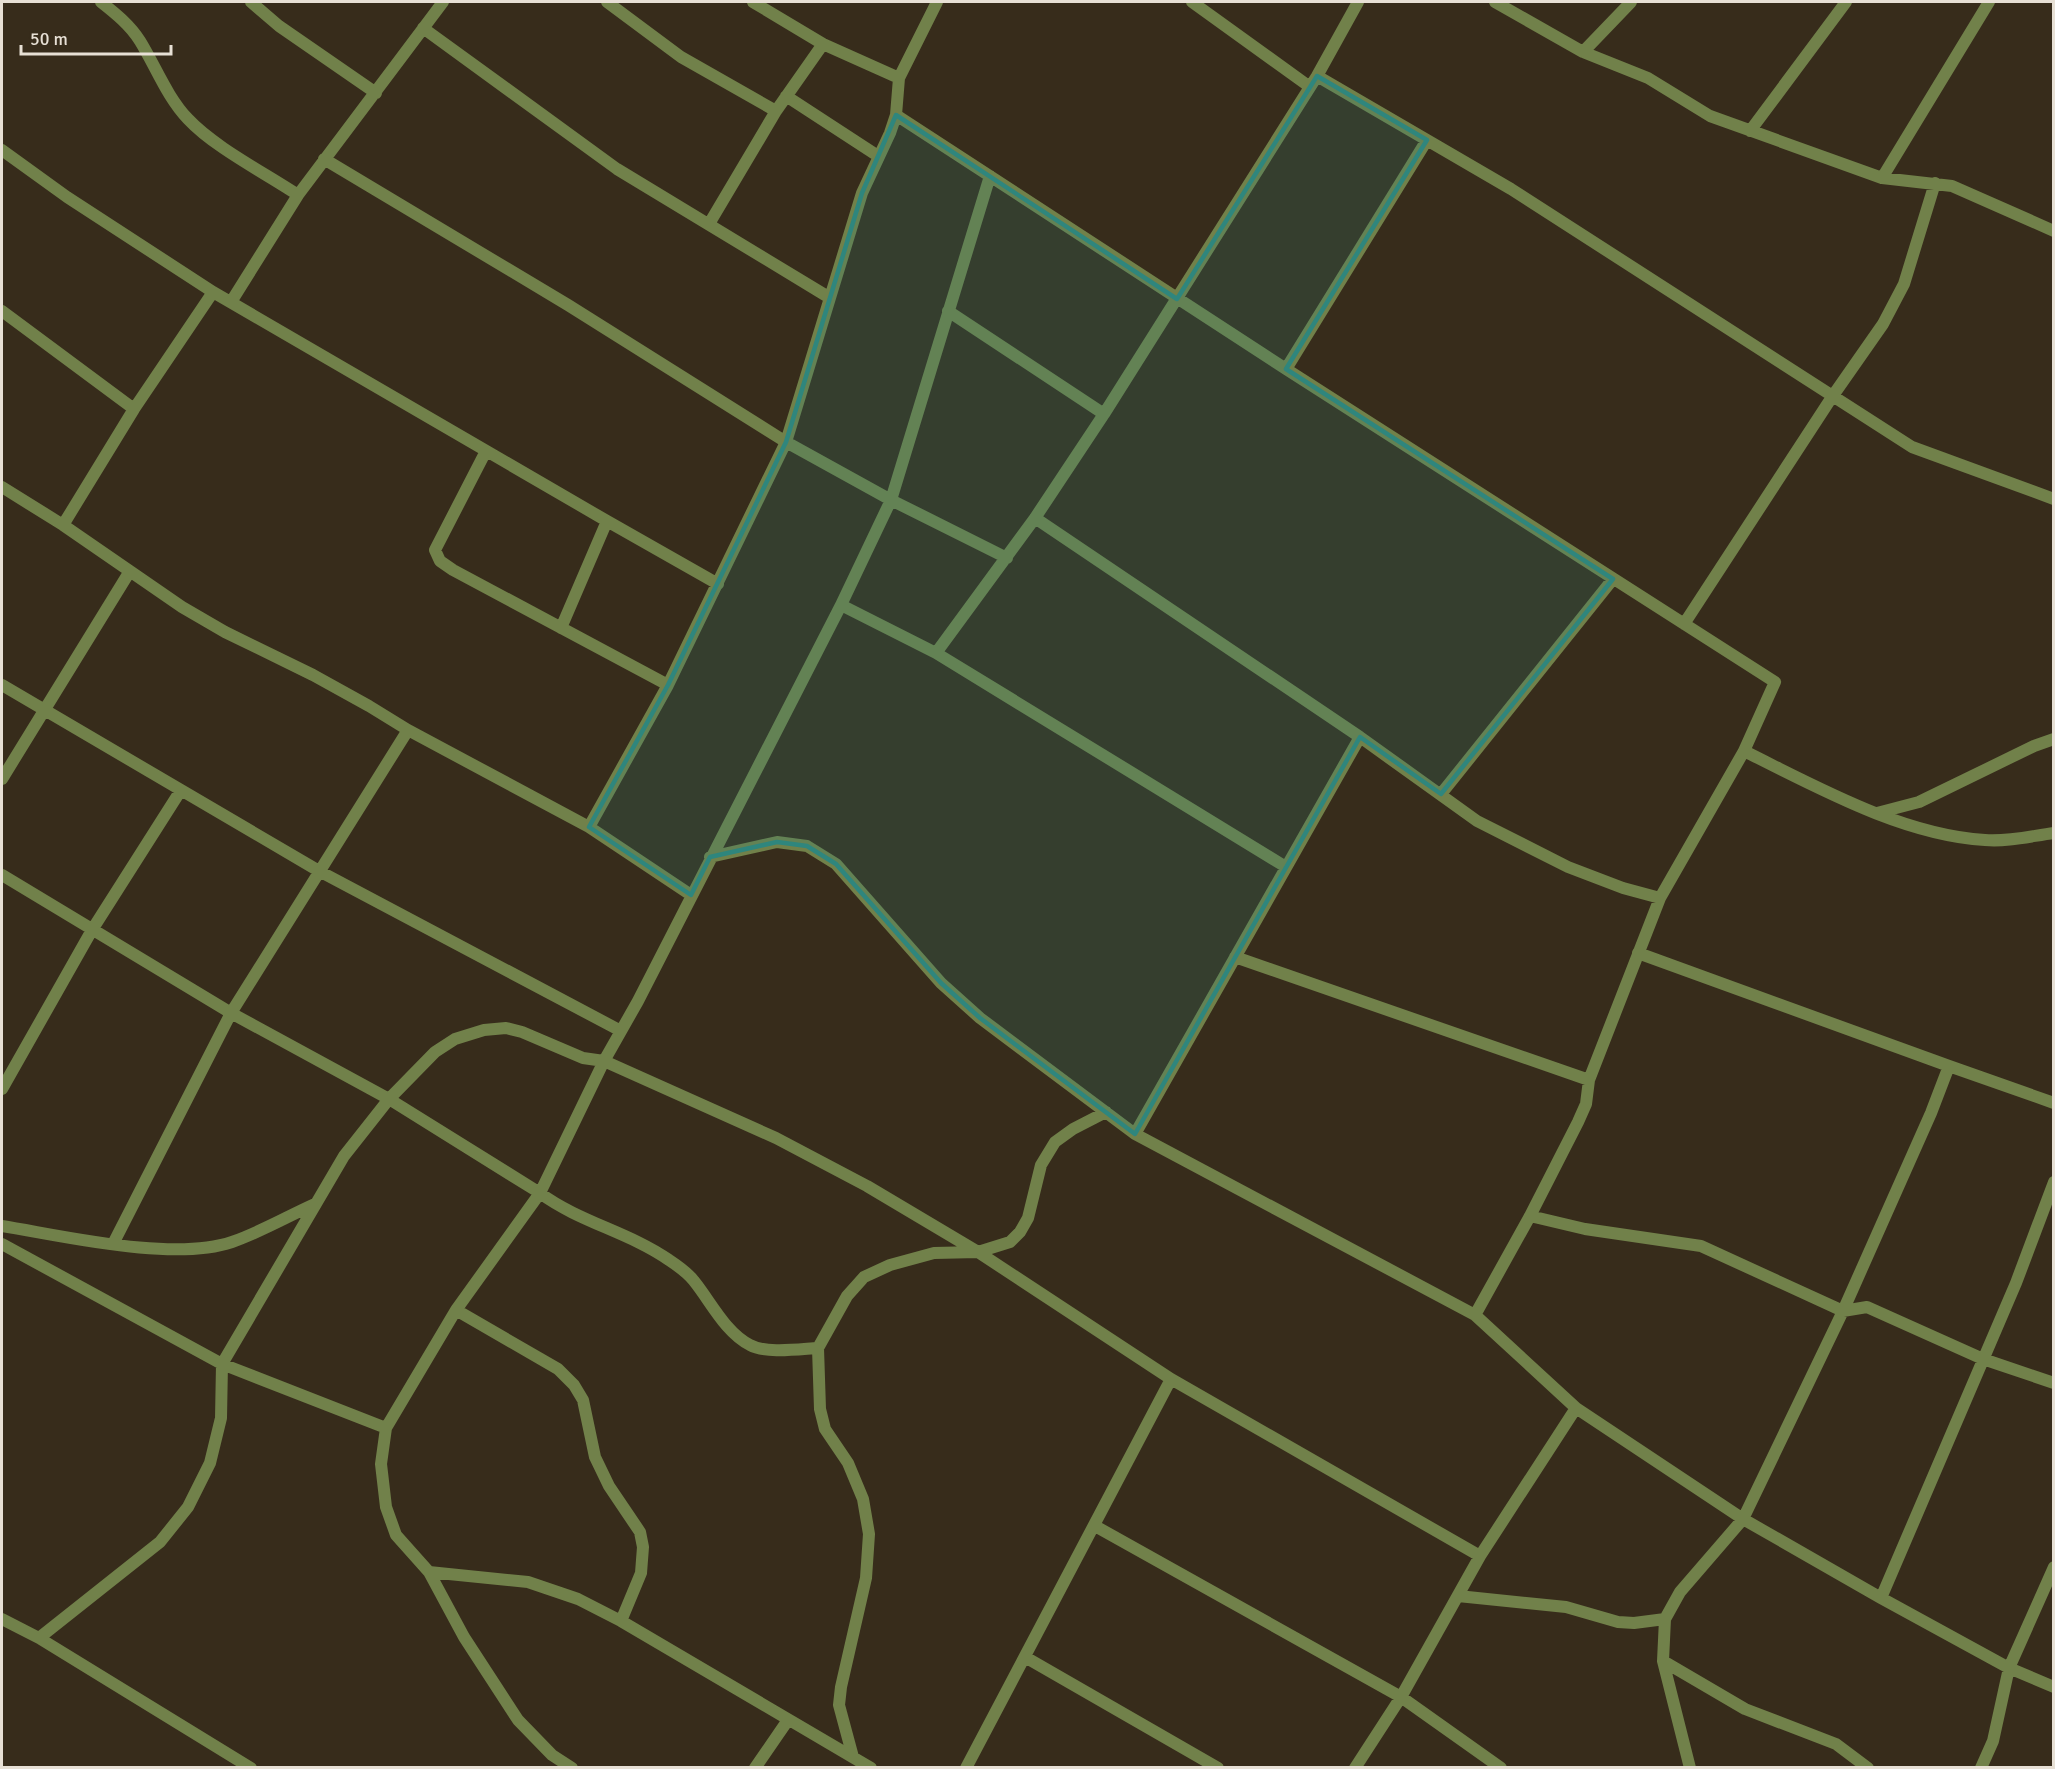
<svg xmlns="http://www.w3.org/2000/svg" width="2055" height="1769" font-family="Signika,sans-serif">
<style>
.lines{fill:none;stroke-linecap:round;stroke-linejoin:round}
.minor{stroke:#71814a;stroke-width:12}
.marked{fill:#2f867d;fill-opacity:0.2;stroke:#2f867d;stroke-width:4.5;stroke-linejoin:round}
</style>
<rect width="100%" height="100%" fill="#372c1b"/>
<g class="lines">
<path class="minor" d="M101,2C115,13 130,25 140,41C156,67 167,97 188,119C214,147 265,173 298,195
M251,2L279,26L376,93
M607,2L681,57L776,111
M753,2L823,44L899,78
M1192,2L1310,87
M1495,2L1583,52L1648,78L1710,116L1882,178L1952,186L2054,231
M423,28L617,169L830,298
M1583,52L1631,2
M1317,76L1511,189L1912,447L2054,499
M786,96L878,156
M896,115L1286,369L1775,682L1744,751L1660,898L1589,1080L1586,1104L1578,1122L1530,1216L1475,1315
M1750,131L1846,2
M2,150L67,197L213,292L607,521L718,584
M324,159L568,305L786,442L891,500L1007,558
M1882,178L1989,2
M709,224L776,111L823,44
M231,302L298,195L443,2
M2,311L134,409
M948,311L1104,414
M1286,369L1427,140
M486,451L435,550L440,561L453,570L668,685
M2,487L63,525L182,607L225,632L313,675L369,706L408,730L589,827L691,895
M1035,518L1360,737L1477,821L1568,867L1623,888L1660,898
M63,525L134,409L213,292
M841,605L936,653L1286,867
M1684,624L1832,397L1883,324L1904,284L1935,183
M561,628L607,521
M936,653L1035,518L1104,414L1317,76L1358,2
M2,685L319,871L621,1031
M1744,751C1817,787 1902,835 1985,840C2007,842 2031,836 2054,833
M2,779L130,571
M1441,794L1613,579
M1877,813L1919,802L2034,746L2054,739
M589,827L668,685L786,442L862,193L890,133L896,115L899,78L937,2
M710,857L777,842L807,846L836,864L941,983L980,1018L1135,1134L1475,1315L1576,1408L1743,1519L1881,1598L2009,1668L2054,1687
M2,875L231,1013L389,1099L540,1193C579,1222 629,1232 669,1260C678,1266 688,1273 694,1281C711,1302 725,1332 750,1345C766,1354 800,1349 818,1348
M1638,953L1949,1066L2054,1103
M1235,957L1589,1080
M2,1089L92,930L181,790
M1135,1134L1360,737
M1530,1216L1585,1229L1701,1246L1843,1311L1867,1307L1983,1359L2054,1383
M2,1226C64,1236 173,1262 232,1242C261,1232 288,1216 315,1204
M2,1244L222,1364L386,1428
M113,1244L231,1013L408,730
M456,1310L558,1369L574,1385L583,1400L595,1457L609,1486L640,1532L643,1547L641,1573L621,1621
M1095,1526L1401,1697L1501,1768
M429,1572L528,1582L578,1599L621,1621L871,1768
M1458,1596L1566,1607L1618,1622L1634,1623L1665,1619
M1881,1598L2016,1283L2054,1182
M2,1619L39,1638L251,1768
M39,1638L160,1542L188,1507L210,1463L221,1418L222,1364L344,1156L389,1099L435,1052L455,1039L484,1030L506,1028L522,1032L583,1058L604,1061L776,1138L867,1186L978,1252L1171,1379L1480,1556
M1025,1657L1218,1768
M1663,1661L1745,1709L1836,1744L1868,1768
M853,1757L839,1705L841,1687L866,1578L869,1534L863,1499L848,1463L825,1429L820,1409L818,1348L847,1296L864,1277L890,1265L934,1253L978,1252L1010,1242L1020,1232L1028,1218L1041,1165L1055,1142L1073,1129L1106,1112
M572,1768L552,1755L518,1720L464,1637L429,1572L396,1535L386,1507L381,1464L386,1428L456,1310L540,1193L604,1061L638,1001L841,605L891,500L990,176
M755,1768L788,1720
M966,1768L1171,1379
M1355,1768L1401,1697L1480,1556L1576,1408
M1690,1768L1663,1661L1665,1619L1680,1592L1743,1519L1843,1311L1931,1113L1949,1066
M1981,1768L1993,1741L2009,1668L2054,1567"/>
</g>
<path class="marked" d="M1317,76L1427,140L1286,369L1613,579L1441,794L1360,737L1135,1134L980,1018L941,983L836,864L807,846L777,842L710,857L691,895L589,827L668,685L786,442L862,193L896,115L1177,299Z"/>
<rect width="2055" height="1769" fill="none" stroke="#e7e0d5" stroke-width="6"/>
<path d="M21 45v9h150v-9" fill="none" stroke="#e7e0d5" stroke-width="3"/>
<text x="30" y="45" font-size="18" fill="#e7e0d5" stroke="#372c1b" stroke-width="4.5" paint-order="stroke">50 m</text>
</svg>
